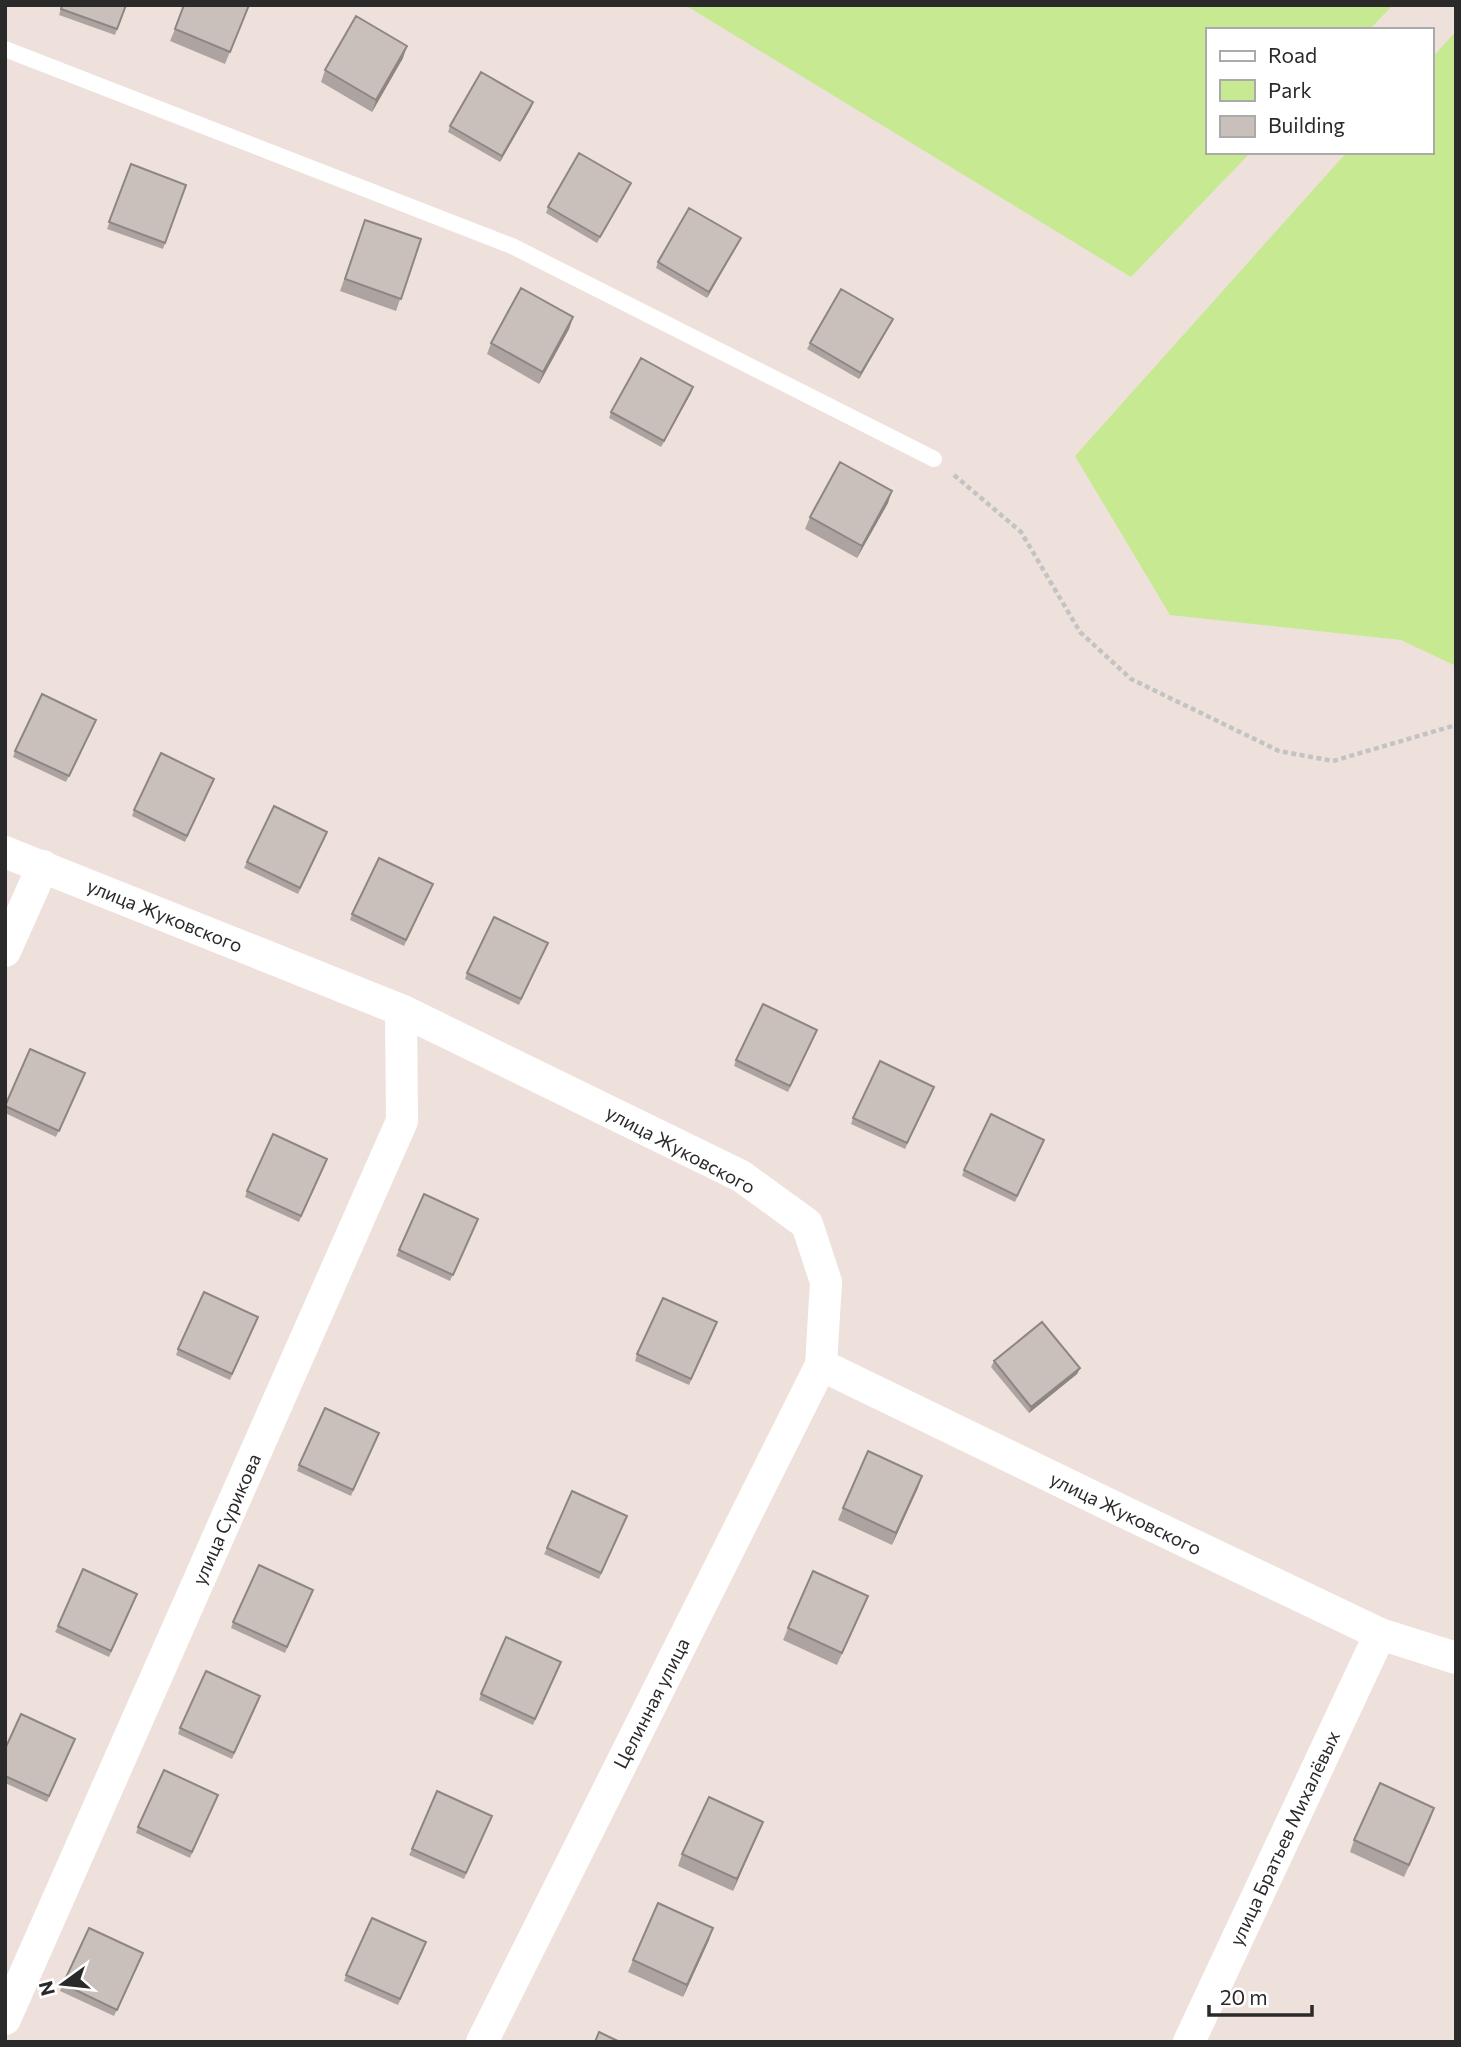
<svg xmlns="http://www.w3.org/2000/svg" width="1461" height="2047" font-family="Commissioner,sans-serif">
<style>
.green{fill:#c6e992}
.lines{fill:none;stroke-linecap:round;stroke-linejoin:round}
.path{stroke:#c3c3c3;stroke-width:4.5;stroke-dasharray:5 3.5;stroke-linecap:butt}
.lane{stroke:#fff;stroke-width:16}
.street{stroke:#fff;stroke-width:32}
.wall{fill:#ada4a1}
.shaded-wall{fill:#8d8683}
.building{fill:#c9bfbb;stroke:#8d8683;stroke-width:2}
.labels{text-anchor:middle;dominant-baseline:central;stroke-width:5;stroke-linejoin:round;paint-order:stroke}
.street-label{font-size:19px;fill:#2a2a2a;stroke:#fff}
</style>
<rect width="100%" height="100%" fill="#eee1db"/>
<path class="green" d="M685,5H1393L1369,30H1207V152H1251L1131,277Z
M1456,31V666L1401,640L1170,615L1075,456L1347,152H1431V59Z"/>
<g class="lines">
<path class="path" d="M954,475L1021,532L1080,632L1131,679L1279,751L1333,761L1456,725"/>
<path class="lane" d="M5,49L512,246L934,459"/>
<path class="street" d="M5,852L401,1010L741,1176L807,1224L826,1282L821,1365L1122,1511L1380,1634L1456,1658
M5,951L43,866
M5,2019L402,1121L401,1010
M482,2042L821,1365
M1189,2042L1380,1634"/>
</g>
<path class="wall" d="M62,5H126L115,35L59,15Z
M249,5L225,64L170,41L175,29Z
M403,58L372,112L321,82L325,70Z
M533,102L531,108L500,162L448,132L450,126Z
M131,164L186,185L163,249L107,229Z
M628,189L597,243L546,213L548,207Z
M365,220L421,239L396,311L340,291Z
M738,244L707,298L656,268L658,262Z
M573,317L569,329L539,384L487,354L491,343Z
M890,325L859,379L807,349L810,343Z
M691,393L661,447L609,418L611,412Z
M888,503L857,558L805,529L810,517Z
M96,720L66,782L13,757L15,751Z
M214,779L185,842L132,816L134,810Z
M325,838L298,894L244,868L247,862Z
M433,884L404,946L350,920L352,914Z
M545,949L519,1005L465,979L467,973Z
M814,1036L788,1092L734,1066L736,1060Z
M85,1073L56,1137L5,1113V1105Z
M932,1093L905,1149L851,1124L853,1118Z
M1042,1146L1015,1202L962,1176L964,1170Z
M325,1165L299,1222L245,1197L247,1191Z
M478,1219L450,1281L396,1256L399,1250Z
M256,1323L230,1380L176,1355L178,1349Z
M715,1328L689,1385L635,1361L637,1354Z
M994,1361L1080,1368L1077,1374L1029,1413L991,1367Z
M379,1433L351,1496L297,1471L299,1465Z
M922,1476L892,1545L838,1520L843,1508Z
M624,1522L599,1579L544,1554L547,1548Z
M311,1596L285,1653L231,1628L233,1622Z
M868,1596L837,1665L783,1640L788,1628Z
M135,1600L109,1657L55,1632L58,1626Z
M559,1668L533,1725L479,1700L481,1694Z
M258,1702L232,1759L178,1734L180,1728Z
M75,1739L47,1802L5,1783V1749Z
M218,1795L190,1858L136,1833L138,1827Z
M1434,1808L1404,1877L1350,1852L1354,1840Z
M492,1816L464,1879L409,1855L412,1849Z
M758,1834L733,1891L678,1866L682,1854Z
M709,1940L683,1997L628,1972L633,1960Z
M424,1949L398,2005L344,1981L346,1975Z
M141,1959L114,2016L60,1991L63,1984Z"/>
<path class="shaded-wall" d="M407,46L403,58L372,112L376,100Z
M533,102L531,108L500,162L502,156Z
M741,238L738,244L707,298L709,292Z
M573,317L569,329L539,384L543,372Z
M893,319L890,325L859,379L861,373Z
M693,387L691,393L661,447L664,441Z
M892,491L888,503L857,558L862,546Z
M1080,1368L1077,1374L1029,1413L1031,1407Z
M922,1476L918,1488L892,1545L896,1533Z
M1434,1808L1430,1820L1404,1877L1409,1865Z
M763,1822L758,1834L733,1891L737,1879Z
M713,1928L709,1940L683,1997L687,1985Z"/>
<path class="building" d="M62,5H126L117,29L61,9Z
M184,5H249L230,52L175,29Z
M356,16L407,46L376,100L325,70Z
M481,72L533,102L502,156L450,126Z
M579,153L631,183L600,237L548,207Z
M131,164L186,185L165,243L109,222Z
M689,208L741,238L709,292L658,262Z
M365,220L421,239L401,299L345,279Z
M521,288L573,317L543,372L491,343Z
M841,289L893,319L861,373L810,343Z
M641,358L693,387L664,441L611,412Z
M840,462L892,491L862,546L810,517Z
M42,694L96,720L69,776L15,751Z
M161,753L214,779L187,836L134,810Z
M274,806L327,832L300,888L247,862Z
M379,858L433,884L406,940L352,914Z
M494,917L548,943L521,999L467,973Z
M763,1004L817,1030L790,1086L736,1060Z
M30,1049L85,1073L59,1131L5,1106Z
M880,1061L934,1087L907,1143L853,1118Z
M991,1114L1044,1140L1017,1196L964,1170Z
M273,1134L327,1159L301,1216L247,1191Z
M424,1194L478,1219L453,1275L399,1250Z
M204,1292L258,1317L232,1374L178,1349Z
M663,1298L717,1322L691,1379L637,1354Z
M1042,1322L1080,1368L1031,1407L994,1361Z
M325,1408L379,1433L353,1490L299,1465Z
M868,1451L922,1476L896,1533L843,1508Z
M572,1491L627,1516L601,1573L547,1548Z
M259,1565L313,1590L287,1647L233,1622Z
M83,1569L137,1594L111,1651L58,1626Z
M813,1571L868,1596L842,1653L788,1628Z
M506,1637L561,1662L535,1719L481,1694Z
M206,1671L260,1696L234,1753L180,1728Z
M21,1714L75,1739L49,1796L5,1776V1749Z
M164,1770L218,1795L192,1852L138,1827Z
M1380,1783L1434,1808L1409,1865L1354,1840Z
M437,1791L492,1816L466,1873L412,1849Z
M709,1797L763,1822L737,1879L682,1854Z
M658,1903L713,1928L687,1985L633,1960Z
M372,1918L426,1942L400,1999L346,1975Z
M89,1928L143,1953L117,2010L63,1984Z
M599,2032L620,2042H595Z"/>
<g class="labels">
<g class="street-label">
<text transform="translate(165 915) rotate(22)">улица Жуковского</text>
<text transform="translate(681 1149) rotate(28)">улица Жуковского</text>
<text transform="translate(1126 1513) rotate(26)">улица Жуковского</text>
<text transform="translate(226 1519) rotate(-66)">улица Сурикова</text>
<text transform="translate(651 1703) rotate(-63)">Целинная улица</text>
<text transform="translate(1284 1838) rotate(-65)">улица Братьев Михалёвых</text>
</g>
</g>
<rect width="1461" height="2047" fill="none" stroke="#2a2a2a" stroke-width="14"/>
<rect x="1206" y="28" width="228" height="126" fill="#ffffff" stroke="#aaaaaa" stroke-width="2"/>
<rect x="1220" y="51" width="35" height="10" fill="#ffffff" stroke="#aaaaaa" stroke-width="2"/>
<text x="1268" y="63" font-size="21" fill="#2a2a2a">Road</text>
<rect x="1220" y="80" width="35" height="21" fill="#c6e992" stroke="#aaaaaa" stroke-width="2"/>
<text x="1268" y="98" font-size="21" fill="#2a2a2a">Park</text>
<rect x="1220" y="116" width="35" height="21" fill="#c9bfbb" stroke="#aaaaaa" stroke-width="2"/>
<text x="1268" y="133" font-size="21" fill="#2a2a2a">Building</text>
<g transform="translate(63 1984) rotate(255)" stroke="#ffffff" stroke-width="5" paint-order="stroke">
<path d="M0-5L12 26L0 18L-12 26Z" fill="#2a2a2a"/>
<text y="-10" font-size="19" font-weight="bold" text-anchor="middle" fill="#2a2a2a">N</text>
</g>
<path d="M1209 2005v10h103v-10" fill="none" stroke="#2a2a2a" stroke-width="3.5"/>
<text x="1220" y="2005" font-size="21" fill="#2a2a2a" stroke="#ffffff" stroke-width="5" paint-order="stroke">20 m</text>
</svg>
